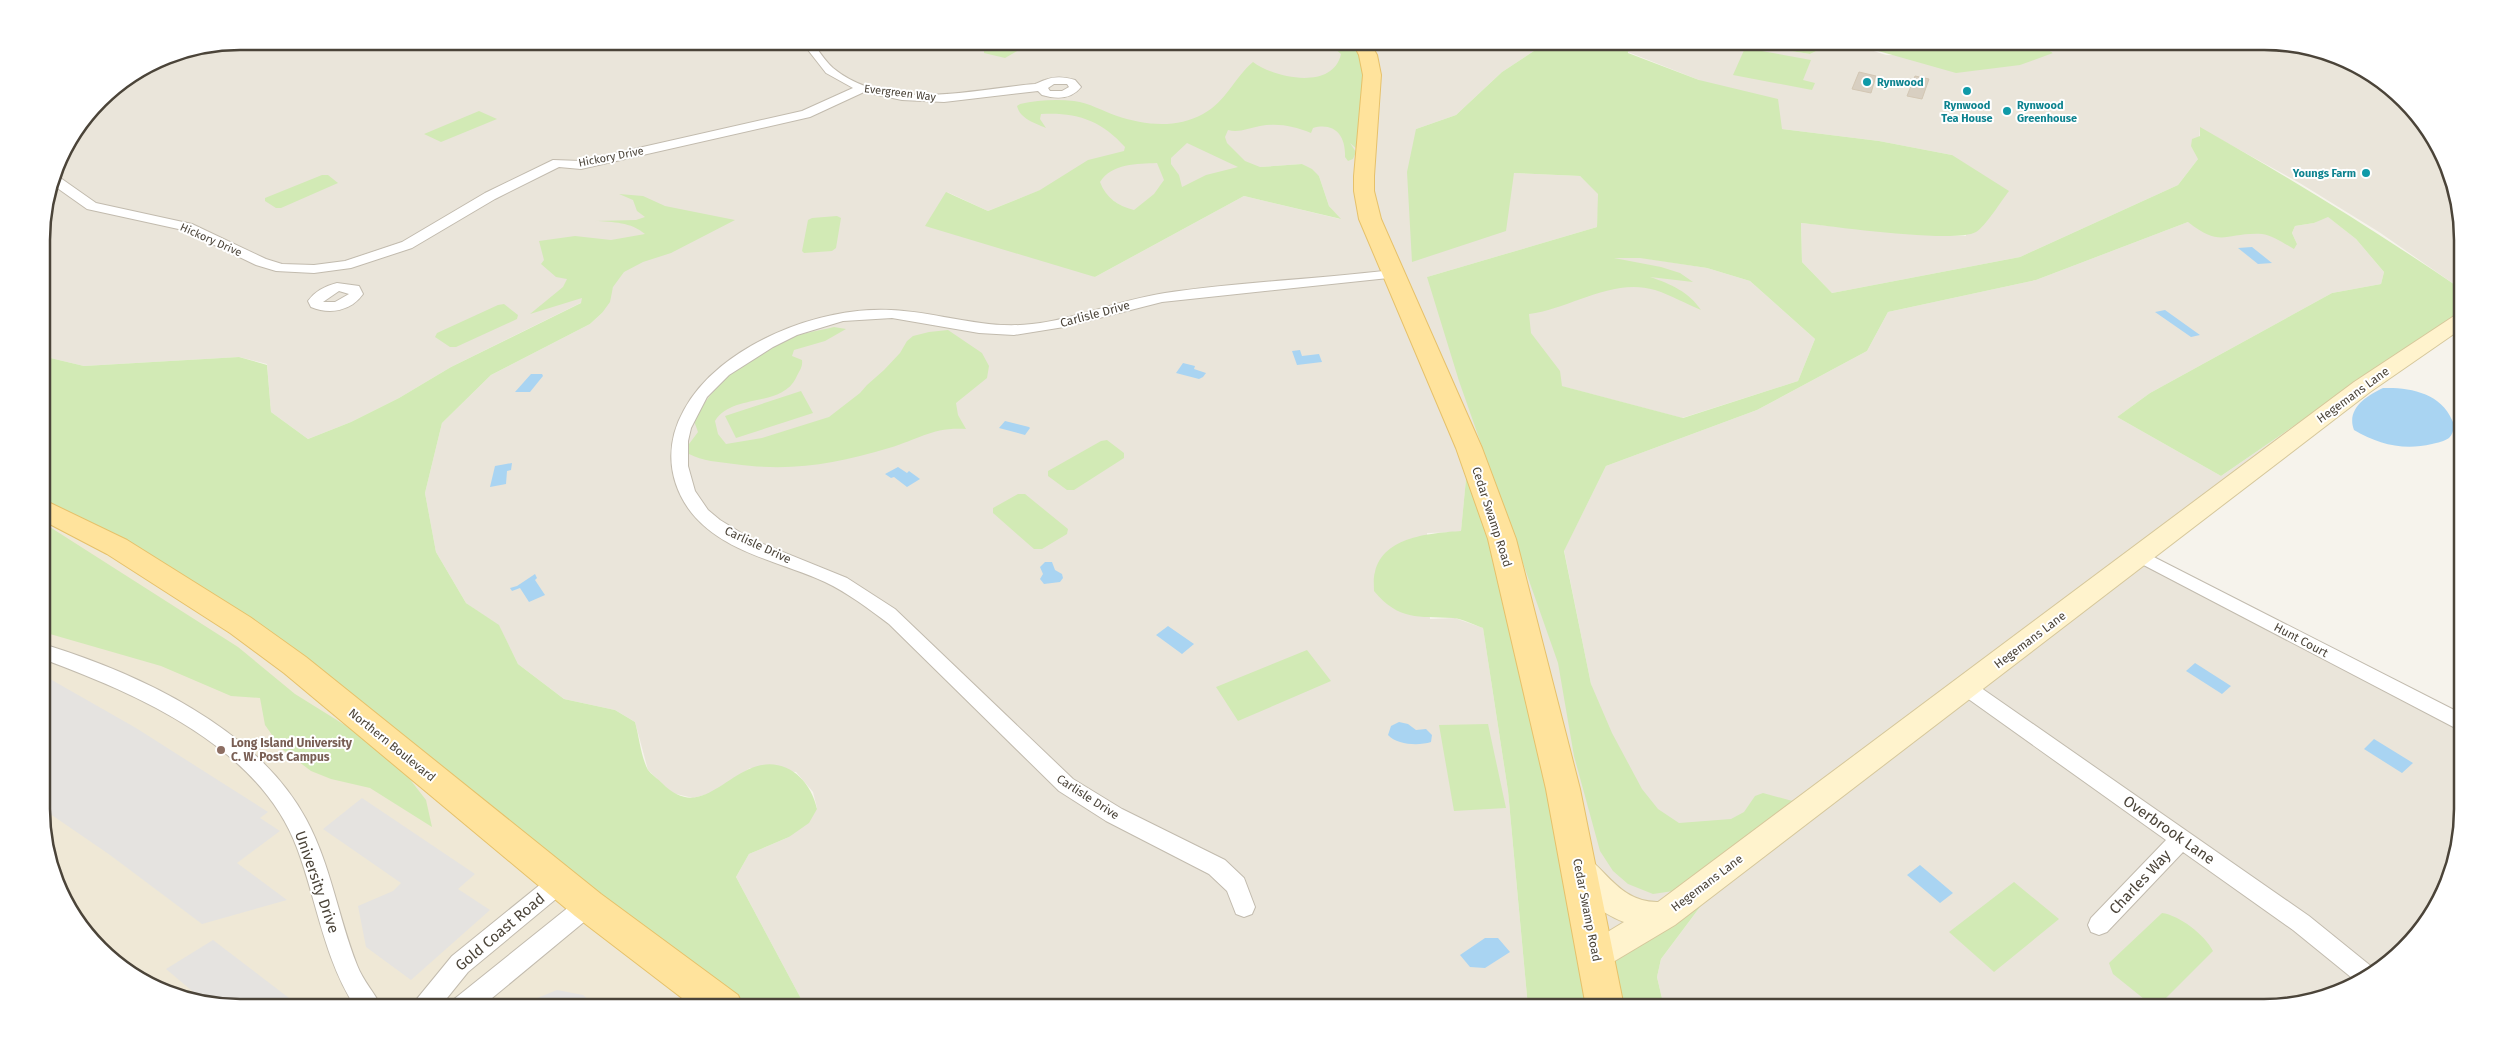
<svg xmlns="http://www.w3.org/2000/svg" width="2504" height="1049" font-family="'Fira Sans',sans-serif">
<style>
.residential{fill:#eae5da;fill-rule:evenodd}
.education{fill:#efe8d6}
.green{fill:#d2eab5;fill-rule:evenodd}
.parking{fill:#e5e3e0}
.water{fill:#a9d4f2}
.building{fill:#d8cfc1;stroke:#d3c7b4}
.lines{fill:none;stroke-linecap:round;stroke-linejoin:round}
.street-casing{stroke:#c2bbae;stroke-width:2}
.secondary-casing{stroke:#d6c79b;stroke-width:2}
.primary-casing{stroke:#e6c16a;stroke-width:2}
.street{fill:#fff;fill-rule:evenodd}
.secondary{fill:#fff3cd;fill-rule:evenodd}
.primary{fill:#ffe39c;fill-rule:evenodd}
.culture-dot{fill:#0f9aa8;stroke:#fff;stroke-width:2}
.education-dot{fill:#8d6e63;stroke:#fff;stroke-width:2}
.labels{text-anchor:middle;dominant-baseline:central;stroke-width:4;stroke-linejoin:round;paint-order:stroke}
.far-culture-label{font-size:11px;font-weight:bold;fill:#0d838f;stroke:#fff;text-anchor:start}
.far-street-label{font-size:11px;fill:#4b4439;stroke:#fff}
.street-label{font-size:12px;fill:#4b4439;stroke:#fff}
.education-label{font-size:12px;font-weight:bold;fill:#785e54;stroke:#fff;text-anchor:start}
.near-street-label{font-size:15px;fill:#4b4439;stroke:#fff}
.rim{fill:none;stroke:#4b4439;stroke-width:2.5}
</style>
<rect width="100%" height="100%" fill="#f6f3ec"/>
<path class="residential" d="M240,41H1549L1502,72L1456,115L1416,129L1514,173L1580,176L1599,194L1597,227L1427,277L1606,252L1707,268L1750,281L1815,339L1798,381L1682,418L1561,386L1477,346L1625,853L1564,550L1606,466L1757,410L1867,351L1888,312L2036,280L2188,222L2238,214L2297,244L2292,233L2295,226L2314,223L2327,216L2356,239L2384,272L2381,284L2332,293L2150,393L2117,417L2221,476L2461,311V325L2317,427L2146,556L2462,721L2463,809L2448,885L2422,930L2385,967L2328,997L2277,1007H1664L1657,977L1661,959L1706,899L1601,948L1469,448L1461,532L1427,533L1430,619L1455,618L1483,628L1508,791L1528,1007L806,1008L736,877L749,854L789,837L817,808L813,792L796,772L750,768L712,793L693,798L672,793L648,770L635,722L615,710L564,699L518,664L499,626L466,603L436,552L425,493L442,423L491,375L590,324L602,313L613,287L451,367L399,398L351,422L308,439L271,412L267,364L239,357L84,366L42,356V227L62,152L109,91L164,56ZM1302,164L1319,176L1329,206L1340,219L1244,196L1095,277L947,192L988,211L1076,176L1135,215L1260,167Z
M1630,41H1727L1810,54L1837,41H1843L1886,55L2053,53L2034,41H2264L2340,56L2385,82L2422,119L2448,164L2461,214V289L2379,232L2298,182L2200,128L2198,159L2178,185L2020,257L1832,293L1802,262L1801,223L1909,234L1966,236L1952,155L1879,141L1782,129L1699,80L1628,52Z"/>
<path class="education" d="M42,508L177,583L725,1008H240L164,993L119,967L82,930L56,885L43,835Z"/>
<path class="green" d="M1002,41H1034L1005,58L984,53V51Z
M1326,41H1354L1366,72L1357,149L1350,143L1356,152L1353,159L1348,161L1345,157C1346,136 1335,122 1313,128L1311,133C1293,126 1279,123 1260,126C1249,128 1239,133 1228,130L1225,137L1227,143L1245,161L1260,167L1302,164L1312,169L1319,176L1329,206L1341,219L1244,196L1095,277L925,226L946,192L988,211L1040,190L1088,160L1124,151L1125,147C1101,120 1076,112 1041,114L1040,119L1046,128C1035,123 1020,119 1017,106L1020,104C1037,100 1057,99 1074,101C1090,103 1102,111 1117,116C1144,125 1176,129 1203,114C1226,102 1234,78 1253,62C1274,78 1333,91 1341,54ZM1187,143L1238,167L1206,175L1182,187L1179,175L1171,164V158ZM1157,163L1164,180L1154,194L1134,210C1118,206 1106,198 1100,182C1112,163 1137,164 1157,163Z
M1549,41H1630L1628,53L1699,80L1778,99L1782,129L1879,141L1952,155L2009,191C2001,201 1986,226 1976,232C1954,244 1832,226 1801,223L1802,262L1832,293L2020,257L2178,185L2198,159L2191,146L2192,139L2200,136V127C2290,178 2376,231 2461,289V311L2221,476L2117,417L2150,393L2332,293L2381,284L2384,272L2356,239L2328,217L2314,223L2295,226L2292,233L2297,244L2294,249C2285,244 2272,235 2262,234C2225,232 2222,249 2188,222L2036,280L1888,312L1867,351L1757,410L1606,466L1564,551L1591,684L1612,733L1642,789L1658,809L1679,823L1731,819L1744,812L1755,796L1763,793L1796,802L1706,899L1661,959L1657,977L1664,1007H1528L1508,791L1483,628C1474,625 1463,619 1453,618C1418,616 1399,621 1374,591C1374,585 1373,578 1375,572C1383,536 1432,533 1461,531L1469,448L1595,946L1680,890L1653,894L1628,884L1613,871L1600,851L1574,756L1558,663L1459,381L1427,277L1597,227L1598,194L1580,176L1514,173L1506,231L1412,262L1407,172L1416,129L1456,115L1502,72ZM1614,258H1640L1707,268L1750,281L1815,339L1798,381L1683,418L1562,386L1560,371L1531,333L1529,314C1570,309 1612,277 1655,290C1671,295 1686,304 1701,310C1689,292 1671,284 1650,277L1693,282L1680,273L1661,267Z
M1727,41H1837L1810,54Z
M1843,41H2034L2053,53L2020,65L1956,73Z
M1745,48L1811,60L1803,80L1815,83L1812,90L1733,75Z
M479,111L497,119L441,142L424,134Z
M322,175H328L338,183L281,208H276L265,201V198Z
M619,194L643,196L665,206L735,220L671,253L643,262L624,272L613,287L610,302L602,313L590,324L491,375L442,423L425,493L436,552L466,603L499,625L518,664L564,699L615,710L635,722C639,736 641,757 648,770C651,774 658,779 662,783C695,817 718,783 749,769C782,754 810,777 817,809L809,823L789,837L749,854L736,877L806,1008H725L295,665L42,508V356L84,366L239,357L267,365L271,412L308,439L351,422L399,398L451,367L581,303L582,298L530,314L563,287L567,279L556,277L541,264L544,260L539,241L575,236L611,240L645,234C631,222 613,222 595,221L636,220L645,217L637,211L633,200Z
M837,216L841,218L836,248L832,251L804,253L802,251L808,220L812,218Z
M504,304L518,315L517,319L456,347H450L435,337L437,333L498,305Z
M834,327L846,329L825,341L794,350L792,356L802,360C803,367 799,371 796,378C781,408 732,393 715,421L718,434L726,444L762,438L829,417L860,393L867,385L884,370L900,353L907,341L913,336L929,332L948,330L982,353L989,366L987,378L956,403L958,415L966,429C932,427 920,439 889,448C834,464 792,472 734,464C719,462 702,461 689,454V444L698,432L694,421C712,384 748,357 785,340C800,333 818,331 834,327Z
M801,391L813,413L736,438L725,416Z
M1107,440L1124,453V458L1074,490H1067L1048,476V471L1101,441Z
M1018,494H1025L1068,529L1067,534L1042,549H1034L993,513V508Z
M42,522L238,647L295,694L348,727L402,769L426,800L432,827L370,788L331,779L311,771L282,749L265,725L260,698L231,696L161,666L43,632Z
M1307,650L1331,681L1238,721L1216,687Z
M1488,724L1506,808L1454,811L1439,725Z
M2014,882L2059,919L1994,972L1949,932Z
M2162,913C2179,915 2205,935 2213,951L2160,1004L2149,1003L2113,974L2109,963Z"/>
<path class="parking" d="M43,675L136,728L268,812L260,818L280,831L237,863L287,900L202,924L110,855L43,809Z
M362,798L475,874L458,889L490,910L411,980L366,947L358,906L393,891L401,883L323,829Z
M213,940L302,1008H240L204,1001L166,969Z
M557,990L583,995L598,1008H522L530,1001Z"/>
<path class="water" d="M2252,247L2272,263L2258,264L2238,248Z
M2165,310L2200,335L2191,337L2155,312Z
M1300,350L1302,356L1319,354L1322,362L1297,365L1292,351Z
M1183,363L1195,366L1194,369L1206,373L1203,377L1199,379L1176,373Z
M531,374H542L543,376L530,392H515Z
M2383,388C2409,387 2441,393 2452,420C2455,425 2454,433 2449,438C2445,441 2437,443 2432,444C2403,451 2378,444 2354,430C2346,409 2366,396 2383,388Z
M1005,421L1029,427L1030,428L1025,435L999,428Z
M512,463L511,470L507,471L506,484L490,487L495,466Z
M898,467L907,473L909,471L920,479L907,487L894,477L891,478L885,474Z
M1045,562H1052L1055,570L1062,574L1063,578L1060,582L1044,584L1040,579L1043,574L1040,567Z
M535,574L537,578L535,580L545,595L529,602L520,588L512,591L510,588L517,586Z
M1168,626L1194,644L1182,654L1156,635Z
M2195,663L2231,686L2222,694L2186,671Z
M1399,722L1408,724L1416,730L1426,729L1432,735L1431,742C1419,746 1397,745 1388,735L1391,726Z
M2374,739L2413,763L2402,773L2364,749Z
M1920,865L1953,893L1940,903L1907,875Z
M1485,938H1498L1510,952L1485,968L1470,967L1460,955Z"/>
<path class="building" d="M1859,72L1876,76L1871,93L1852,89Z
M1915,76L1929,79L1922,99L1907,96Z"/>
<g class="lines">
<g class="street-casing">
<path id="street" d="M489,41H559L554,44H494Z
M801,41H812C818,50 825,61 833,68C888,113 972,89 1035,84C1039,83 1041,81 1045,80C1055,76 1065,77 1075,80L1081,87C1071,100 1056,99 1042,95L1038,91L944,102L902,100L864,92L810,117L581,169L559,167L495,199L412,248L351,268L314,273L276,271L256,265L183,230L87,209L53,185L55,176L59,177L96,203L192,224L266,259L282,264L314,265L345,261L402,242L485,193L553,160L581,161L802,111L853,88L826,73ZM1054,84H1067L1069,87L1062,91H1050L1048,88Z
M1393,270L1400,274L1398,277L1162,302L1064,327L1014,335L979,333L892,318L843,321L797,335L773,347L729,375L707,397L691,428L688,441V466L695,491L708,510L720,520L751,539L847,578L895,609L1073,779L1122,809L1225,860L1244,878L1255,907L1252,914L1244,917L1236,914L1227,891L1209,874L1106,821L1059,791L889,624C869,609 848,593 825,582C779,561 719,552 688,508C667,477 666,442 684,410C719,345 820,306 891,310C939,312 983,330 1032,324C1077,319 1119,300 1165,293C1240,282 1317,279 1393,270Z
M337,283L359,286L363,294C351,311 330,315 311,307L308,301C315,291 325,286 337,283ZM339,291L349,294L335,302H323Z
M2140,550L2462,714L2463,732L2134,560L2131,556L2134,552Z
M43,644C138,673 257,728 306,819C331,865 338,917 357,965C363,981 375,993 382,1008H356C324,960 317,901 297,848C259,746 137,694 43,659Z
M1967,680L1974,683L2309,916L2377,971L2357,982L2293,930L2183,852L2107,932L2099,935L2091,932L2088,925L2091,918L2166,840L1960,693L1957,688L1960,683Z
M560,872L568,875L571,882L568,889L468,972L439,1008H412L416,1000L452,956L552,875Z
M588,895L596,898L599,905L596,912L480,1008H449L453,1000L580,898Z"/>
</g>
<g class="secondary-casing">
<path id="secondary" d="M2461,314V329L2370,392L1675,925L1608,965L1597,969L1586,965L1581,955L1586,945L1624,922C1600,913 1575,892 1564,869L1568,860C1571,859 1576,856 1579,856C1601,857 1615,903 1658,902L2354,382L2454,316Z"/>
</g>
<g class="primary-casing">
<path id="primary" d="M1352,41H1369L1377,55L1381,75L1374,176V191L1381,219L1482,448L1516,539L1580,789L1624,1007H1586L1546,789L1488,539L1456,448L1359,219L1354,191V176L1363,75L1359,55Z
M42,499L127,540L250,617L306,657L601,894L738,995L744,1008H695L575,916L284,673L230,633L107,554L42,520Z"/>
</g>
<use href="#street" class="street"/>
<use href="#secondary" class="secondary"/>
<use href="#primary" class="primary"/>
</g>
<g class="culture-dot">
<circle cx="1867" cy="82" r="5"/>
<circle cx="1967" cy="91" r="5"/>
<circle cx="2007" cy="111" r="5"/>
<circle cx="2366" cy="173" r="5"/>
</g>
<circle class="education-dot" cx="221" cy="750" r="5"/>
<g class="labels">
<g class="far-culture-label">
<text x="1877" y="82">Rynwood</text>
<text x="1967" y="105" text-anchor="middle">Rynwood<tspan x="1967" dy="13">Tea House</tspan></text>
<text x="2017" y="105">Rynwood<tspan x="2017" dy="13">Greenhouse</tspan></text>
<text x="2356" y="173" text-anchor="end">Youngs Farm</text>
</g>
<g class="far-street-label">
<text transform="translate(900 93) rotate(7)">Evergreen Way</text>
<text transform="translate(611 157) rotate(-11)">Hickory Drive</text>
<text transform="translate(211 240) rotate(24)">Hickory Drive</text>
</g>
<g class="street-label">
<text transform="translate(1095 314) rotate(-15)">Carlisle Drive</text>
<text transform="translate(2353 395) rotate(-36)">Hegemans Lane</text>
<text transform="translate(1492 517) rotate(72)">Cedar Swamp Road</text>
<text transform="translate(758 545) rotate(25)">Carlisle Drive</text>
<text transform="translate(2030 640) rotate(-37)">Hegemans Lane</text>
<text transform="translate(2301 640) rotate(28)">Hunt Court</text>
<text transform="translate(392 745) rotate(39)">Northern Boulevard</text>
<text transform="translate(1088 797) rotate(33)">Carlisle Drive</text>
<text transform="translate(1707 883) rotate(-37)">Hegemans Lane</text>
<text transform="translate(1587 910) rotate(79)">Cedar Swamp Road</text>
</g>
<g class="education-label">
<text x="231" y="743">Long Island University<tspan x="231" dy="14">C. W. Post Campus</tspan></text>
</g>
<g class="near-street-label">
<text transform="translate(2169 830) rotate(35)">Overbrook Lane</text>
<text transform="translate(317 882) rotate(71)">University Drive</text>
<text transform="translate(2140 882) rotate(-47)">Charles Way</text>
<text transform="translate(500 932) rotate(-40)">Gold Coast Road</text>
</g>
</g>
<path d="M0 0H2504V1049H0ZM240 50H2264A190 190 0 0 1 2454 240V809A190 190 0 0 1 2264 999H240A190 190 0 0 1 50 809V240A190 190 0 0 1 240 50Z" fill="#fff" fill-rule="evenodd"/>
<path class="rim" d="M240 50H2264A190 190 0 0 1 2454 240V809A190 190 0 0 1 2264 999H240A190 190 0 0 1 50 809V240A190 190 0 0 1 240 50Z"/>
</svg>
